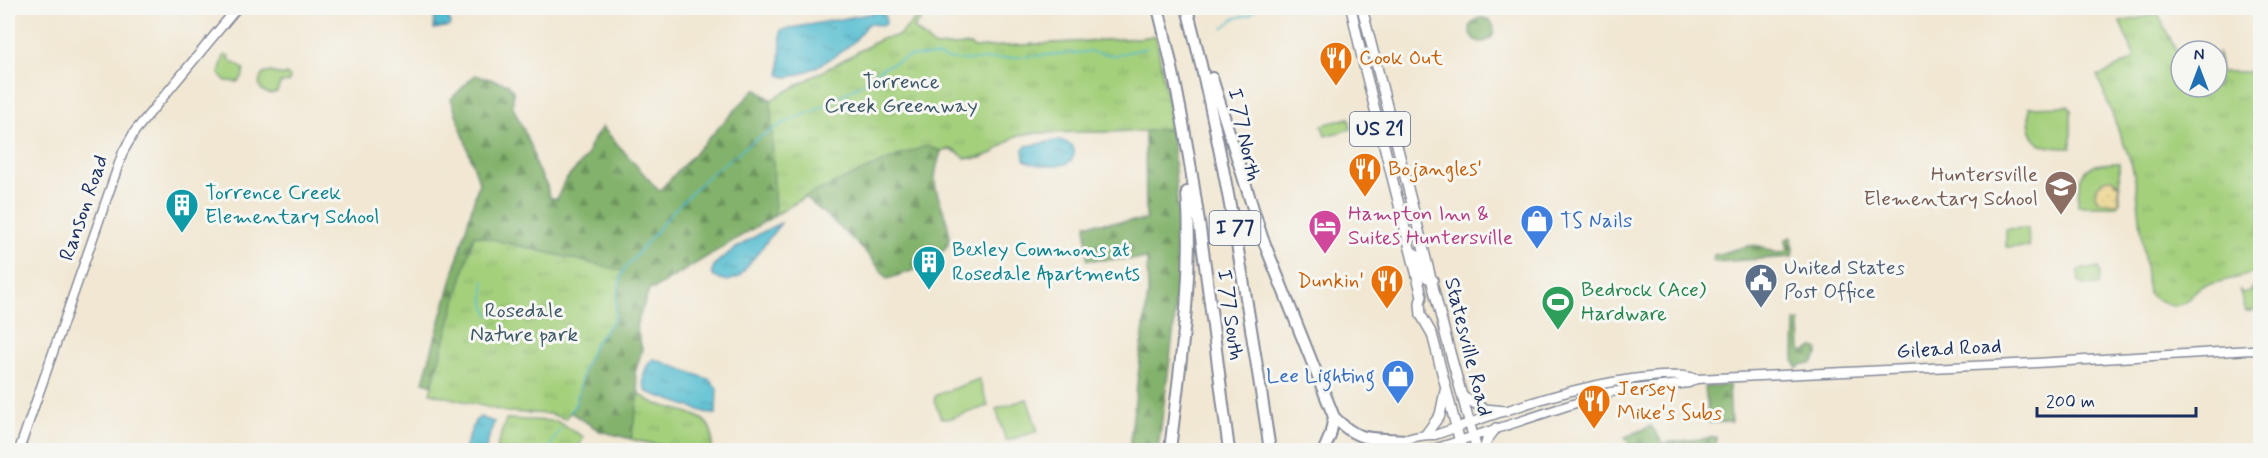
<svg xmlns="http://www.w3.org/2000/svg" width="2268" height="458" font-family="Mynerve,sans-serif">
<style>
.green{fill:#a4d07c;stroke:#60806d;stroke-width:1.5}
.forest{fill:url(#forest-firs);stroke:#4f7065;stroke-width:1.5}
.sand{fill:url(#sand-dots);stroke:#84847e;stroke-width:1.5}
.park{fill:url(#park-tufts);stroke:#60806d;stroke-width:1.5}
.water{fill:url(#water-ripples);stroke:#387697;stroke-width:1.5}
.lines{fill:none;stroke-linecap:round;stroke-linejoin:round}
.stream{stroke:#54bdd0;stroke-width:1.5}
.secondary-casing{stroke:#868b98;stroke-width:11}
.primary-casing{stroke:#868b98;stroke-width:12}
.highway-casing{stroke:#868b98;stroke-width:14}
.secondary{stroke:#fff;stroke-width:8}
.primary{stroke:#fff;stroke-width:9}
.highway{stroke:#fff;stroke-width:10}
.labels{text-anchor:middle;dominant-baseline:central;stroke-width:6;stroke-linejoin:round;paint-order:stroke}
.shield{fill:#f6f6f2;stroke:#5d6b8a;stroke-width:1.5}
.shield-label{font-size:20px;font-weight:bold;fill:#1b2f5e}
.food-label{font-size:21px;fill:#c56008;stroke:#f6f6f2;text-anchor:start}
.park-label{font-size:21px;fill:#3d5766;stroke:#f6f6f2}
.street-label{font-size:21px;fill:#1b2f5e;stroke:#f6f6f2}
.education-label{font-size:21px;fill:#785e54;stroke:#f6f6f2;text-anchor:end}
.culture-label{font-size:21px;fill:#0d838f;stroke:#f6f6f2;text-anchor:start}
.hotel-label{font-size:21px;fill:#b23c85;stroke:#f6f6f2;text-anchor:start}
.shop-label{font-size:21px;fill:#366cbe;stroke:#f6f6f2;text-anchor:start}
.service-label{font-size:21px;fill:#4e5e75;stroke:#f6f6f2;text-anchor:start}
.leisure-label{font-size:21px;fill:#27864d;stroke:#f6f6f2;text-anchor:start}
</style>
<defs>
<pattern id="forest-firs" width="22" height="20" patternUnits="userSpaceOnUse" patternTransform="scale(1.5)"><rect width="22" height="20" fill="#83b26c"/><path d="M5 1l3.5 6h-7zM16 11l3.5 6h-7z" fill="#6a915c"/></pattern>
<pattern id="sand-dots" width="8" height="8" patternUnits="userSpaceOnUse" patternTransform="scale(1.5)"><rect width="8" height="8" fill="#eeda9e"/><path d="M2 2h.1M6 6h.1" fill="none" stroke="#ccbb8a" stroke-width="1.8" stroke-linecap="round"/></pattern>
<pattern id="park-tufts" width="24" height="20" patternUnits="userSpaceOnUse" patternTransform="scale(1.5)"><rect width="24" height="20" fill="#a4d07c"/><path d="M3 7l-1-3M5 7V3M7 7l1-3M15 17l-1-3M17 17v-4M19 17l1-3" fill="none" stroke="#8db36e"/></pattern>
<pattern id="water-ripples" width="26" height="14" patternUnits="userSpaceOnUse" patternTransform="scale(1.5)"><rect width="26" height="14" fill="#54bdd0"/><path d="M2 4q2-2 4 0t4 0M15 11q2-2 4 0t4 0" fill="none" stroke="#459aac"/></pattern>
</defs>
<rect width="100%" height="100%" fill="#f6f6f2"/>
<filter id="ink" filterUnits="userSpaceOnUse"><feTurbulence type="fractalNoise" baseFrequency=".0167" numOctaves="2"/><feDisplacementMap in="SourceGraphic" scale="12" xChannelSelector="R" yChannelSelector="G"/><feConvolveMatrix kernelMatrix="1 2 1 2 8 2 1 2 1" color-interpolation-filters="sRGB"/></filter>
<filter id="wash" filterUnits="userSpaceOnUse"><feTurbulence type="fractalNoise" baseFrequency=".008" numOctaves="4" result="noise"/><feDisplacementMap in="SourceGraphic" scale="24" xChannelSelector="R" yChannelSelector="G"/><feGaussianBlur stdDeviation="1.35" result="paint"/><feColorMatrix in="noise" values="0 0 0 0 0 0 0 0 0 0 0 0 0 0 0 0 0 1.4 0 .05"/><feComposite in="paint" operator="in"/></filter>
<g filter="url(#wash)">
<rect width="100%" height="100%" fill="#f1e7d2"/>
<path class="green" d="M224,55L230,56L229,60L244,69L242,78L237,82L226,81L219,74Z
M271,72L284,76L285,74L288,75L290,78L289,82L280,83L277,92L271,94L264,92C257,87 259,80 263,74Z
M2068,106L2071,110V148C2036,148 2028,143 2029,107Z
M1349,118L1351,129L1325,136L1322,125Z
M2119,163L2120,202L2117,206H2078C2078,170 2083,163 2119,163Z
M2028,228L2029,247H2006V229Z
M2253,286L2257,304L2253,311H2246L2239,289L2242,293L2252,290Z
M979,379L988,406L948,419L941,418L934,400L936,395Z
M1027,399L1038,431L1006,441L996,409Z"/>
<path class="forest" d="M927,8H931L913,28L935,47L970,45L974,48L1140,38L1156,36L1172,128L1180,243L1174,327L1158,450H1129L1148,293L1147,259L1087,260L1086,224L1146,220L1145,131L1030,133C1024,134 1017,135 1012,138C1001,146 994,154 980,158C964,162 956,146 941,151C938,163 933,176 936,188C940,209 964,244 935,256L939,262L887,279C866,247 833,222 805,197L654,289L650,288L636,326L642,349L635,373L639,394C645,398 652,403 659,405C684,412 720,414 711,450H682L647,443L600,431L570,412L449,389L423,382L479,182L451,99L475,75L508,84L513,91V107L532,148L536,167L547,186L549,197L557,199L564,182L587,156L590,145L602,127L659,191L755,89L772,100L881,39L898,36Z
M1470 30a12 12 0 1 1 24 0a12 12 0 1 1-24 0Z
M1791,237L1793,249L1792,257L1716,262L1713,260L1714,255C1727,253 1748,243 1760,246C1770,249 1777,257 1787,250L1786,239Z
M1795,321L1800,322L1801,351L1804,352L1814,347L1818,350V355L1811,364H1803L1797,368L1794,360Z
M1729,385L1731,422L1709,423L1705,387Z
M1651,426L1663,443L1716,437L1717,450H1633L1625,437Z"/>
<path class="sand" d="M2113,179L2119,185V203L2100,202L2095,196L2096,189L2103,180Z"/>
<path class="park" d="M927,8H931L913,28L935,47L970,45L974,48L1140,38L1156,36L1172,128L1146,131L1030,133L1014,137L993,153L978,158H965L956,151L950,149L941,151L927,146L902,154L806,196L775,215L771,100L881,39L898,36Z
M2158,14L2181,61V87H2217L2218,52L2221,72H2260C2261,88 2249,101 2253,117L2260,122V272L2202,286C2194,290 2191,297 2185,302C2175,310 2157,300 2148,294L2137,190L2132,165L2097,75H2102L2135,58L2120,22Z
M474,235L623,271L616,299L615,318L595,343L584,368L576,403L566,419L550,414L507,412L430,393Z
M2098,268L2100,273L2099,285H2084L2079,282L2078,271L2081,269Z
M639,394C645,398 652,403 660,405C684,412 720,414 711,450H682L631,439Z
M506,419L556,421L584,437L577,450H496Z"/>
<path class="water" d="M435,8H440L451,23L450,26L434,29Z
M879,12L885,15L886,23L884,25L868,24C863,28 860,35 856,39C846,51 793,85 780,75L781,30Z
M1060,140L1072,145C1085,173 1033,168 1024,159L1023,149L1026,146Z
M781,223L739,277L728,281L714,277C712,273 711,272 713,268C716,258 770,227 781,223Z
M654,359L711,380L717,389L716,414H711L647,392C640,382 644,365 654,359Z
M480,417L494,422L485,450H464L475,421Z"/>
<g class="lines">
<path class="stream" d="M1223,28L1235,18L1250,15L1256,8
M484,281V302L489,315
M570,412L576,403L584,368L595,343L615,318L616,299L623,271L673,211L708,176L753,141L784,123L816,110L862,84L880,69L910,56H937L952,60H980L1088,52L1115,55L1147,48
M548,450L560,429"/>
</g>
</g>
<g filter="url(#ink)">
<g class="lines">
<g class="secondary-casing">
<path id="secondary" d="M19,450L123,152L135,131L237,8
M1382,450C1397,441 1418,434 1435,435C1508,410 1583,381 1661,376C1673,376 1685,374 1696,379
M1431,450L1610,392L1689,383L1696,379L2036,363L2251,350L2260,351"/>
</g>
<g class="primary-casing">
<path id="primary" d="M1351,8L1363,62L1422,296L1420,303L1421,315L1432,334L1462,450
M1362,8L1448,345L1477,450
M1411,251L1419,256L1426,277L1433,280
M1462,396L1484,409L1506,411
M1426,434L1440,415L1445,391
M1484,450L1487,440L1496,428"/>
</g>
<g class="highway-casing">
<path id="highway" d="M1158,8C1195,152 1209,303 1229,450
M1187,8C1225,154 1247,301 1270,450
M1212,78L1262,237L1334,417C1360,444 1372,437 1406,440
M1170,450C1180,365 1194,279 1187,192
M1324,450L1330,436L1334,417"/>
</g>
<use href="#secondary" class="secondary"/>
<use href="#primary" class="primary"/>
<use href="#highway" class="highway"/>
</g>
</g>
<defs>
<g id="restaurant-pin" transform="scale(1.725)"><path d="M0 17L-7.5 6A9.5 9.5 0 1 1 7.5 6Z" fill="#e8710a" stroke="#f6f6f2"/><path d="M-5-6h1v4h1v-4h1v4h1v-4h1v5L-1.5 .5V6h-2V.5L-5-1ZM5-6V6H3V1.5H1.5Q1.5-4 5-6Z" fill="#fff"/></g>
<g id="school-pin" transform="scale(1.725)"><path d="M0 17L-7.5 6A9.5 9.5 0 1 1 7.5 6Z" fill="#8d6e63" stroke="#f6f6f2"/><path d="M0-5L7-2L0 1L-7-2ZM-4 1L0 2.5L4 1V4Q0 6-4 4Z" fill="#fff"/></g>
<g id="building-pin" transform="scale(1.725)"><path d="M0 17L-7.5 6A9.5 9.5 0 1 1 7.5 6Z" fill="#0f9aa8" stroke="#f6f6f2"/><path d="M-4-6H4V6H1V3H-1V6H-4ZM-2.5-4.3h1.7v1.8h-1.7ZM.8-4.3h1.7v1.8H.8ZM-2.5-1h1.7V.8h-1.7ZM.8-1h1.7V.8H.8Z" fill="#fff"/></g>
<g id="shop-pin" transform="scale(1.725)"><path d="M0 17L-7.5 6A9.5 9.5 0 1 1 7.5 6Z" fill="#3f7fe0" stroke="#f6f6f2"/><path d="M-5-2.5h2.3a2.7 3.5 0 0 1 5.4 0H5L5.5 6h-11ZM-1.5-2.5h3a1.5 2.3 0 0 0-3 0Z" fill="#fff"/></g>
<g id="hotel-pin" transform="scale(1.725)"><path d="M0 17L-7.5 6A9.5 9.5 0 1 1 7.5 6Z" fill="#d1479c" stroke="#f6f6f2"/><path d="M-6-4.5h1.5V1H6V5H4.5V3h-9V5H-6ZM-4 0a1.8 1.8 0 1 1 3.6 0ZM.5 0V-2.5h3Q6-2.5 6 0Z" fill="#fff"/></g>
<g id="civic-pin" transform="scale(1.725)"><path d="M0 17L-7.5 6A9.5 9.5 0 1 1 7.5 6Z" fill="#5c6f8a" stroke="#f6f6f2"/><path d="M-.6-6.5H3V-4.5H.6V-3L4-1V1h2V6H-6V1h2V-1L-.6-3ZM-1.2 2.5V6h2.4V2.5Z" fill="#fff"/></g>
<g id="stadium-pin" transform="scale(1.725)"><path d="M0 17L-7.5 6A9.5 9.5 0 1 1 7.5 6Z" fill="#2e9e5b" stroke="#f6f6f2"/><path d="M0-5a6.5 5 0 1 0 0 10a6.5 5 0 1 0 0-10ZM-3.5-1.8h7v3.6h-7Z" fill="#fff"/></g>
</defs>
<g fill-rule="evenodd">
<use href="#restaurant-pin" x="1336" y="58"/>
<use href="#restaurant-pin" x="1365" y="169"/>
<use href="#school-pin" x="2061" y="187"/>
<use href="#building-pin" x="182" y="205"/>
<use href="#shop-pin" x="1537" y="221"/>
<use href="#hotel-pin" x="1325" y="226"/>
<use href="#building-pin" x="929" y="262"/>
<use href="#civic-pin" x="1761" y="280"/>
<use href="#restaurant-pin" x="1387" y="281"/>
<use href="#stadium-pin" x="1558" y="302"/>
<use href="#shop-pin" x="1398" y="376"/>
<use href="#restaurant-pin" x="1594" y="401"/>
</g>
<g class="labels">
<g class="shield">
<rect x="1350" y="112" width="60" height="34" rx="4.5"/>
<rect x="1209.5" y="211" width="51" height="34" rx="4.5"/>
</g>
<g class="shield-label">
<text x="1380" y="129">US 21</text>
<text x="1235" y="228">I 77</text>
</g>
<g class="food-label">
<text x="1359" y="58">Cook Out</text>
<text x="1388" y="169">Bojangles'</text>
<text x="1364" y="281" text-anchor="end">Dunkin'</text>
<text x="1617" y="389">Jersey<tspan x="1617" dy="24">Mike's Subs</tspan></text>
</g>
<g class="park-label">
<text x="901" y="82">Torrence<tspan x="901" dy="24">Creek Greenway</tspan></text>
<text x="524" y="311">Rosedale<tspan x="524" dy="24">Nature park</tspan></text>
</g>
<g class="street-label">
<text transform="translate(1244 135) rotate(78)">I 77 North</text>
<text transform="translate(84 208) rotate(-71)">Ranson Road</text>
<text transform="translate(1230 315) rotate(82)">I 77 South</text>
<text transform="translate(1468 347) rotate(76)">Statesville Road</text>
<text transform="translate(1949 349) rotate(-3)">Gilead Road</text>
</g>
<g class="education-label">
<text x="2038" y="175">Huntersville<tspan x="2038" dy="24">Elementary School</tspan></text>
</g>
<g class="culture-label">
<text x="205" y="193">Torrence Creek<tspan x="205" dy="24">Elementary School</tspan></text>
<text x="952" y="250">Bexley Commons at<tspan x="952" dy="24">Rosedale Apartments</tspan></text>
</g>
<g class="hotel-label">
<text x="1348" y="214">Hampton Inn &amp;<tspan x="1348" dy="24">Suites Huntersville</tspan></text>
</g>
<g class="shop-label">
<text x="1560" y="221">TS Nails</text>
<text x="1375" y="376" text-anchor="end">Lee Lighting</text>
</g>
<g class="service-label">
<text x="1784" y="268">United States<tspan x="1784" dy="24">Post Office</tspan></text>
</g>
<g class="leisure-label">
<text x="1581" y="290">Bedrock (Ace)<tspan x="1581" dy="24">Hardware</tspan></text>
</g>
</g>
<rect width="2268" height="458" fill="none" stroke="#f6f6f2" stroke-width="30"/>
<g transform="translate(2199 69)"><circle r="28" fill="#f6f6f2" stroke="#9ea6b7" stroke-width="1.5"/>
<path d="M0-4.5L10 22L0 15L-10 22Z" fill="#1f6fb2"/>
<text y="-9" font-size="16" font-weight="bold" text-anchor="middle" fill="#1b2f5e">N</text>
</g>
<path d="M2037 407v9h159v-9" fill="none" stroke="#1b2f5e" stroke-width="3"/>
<text x="2046" y="407" font-size="18" fill="#1b2f5e" stroke="#f6f6f2" stroke-width="4.5" paint-order="stroke">200 m</text>
</svg>
